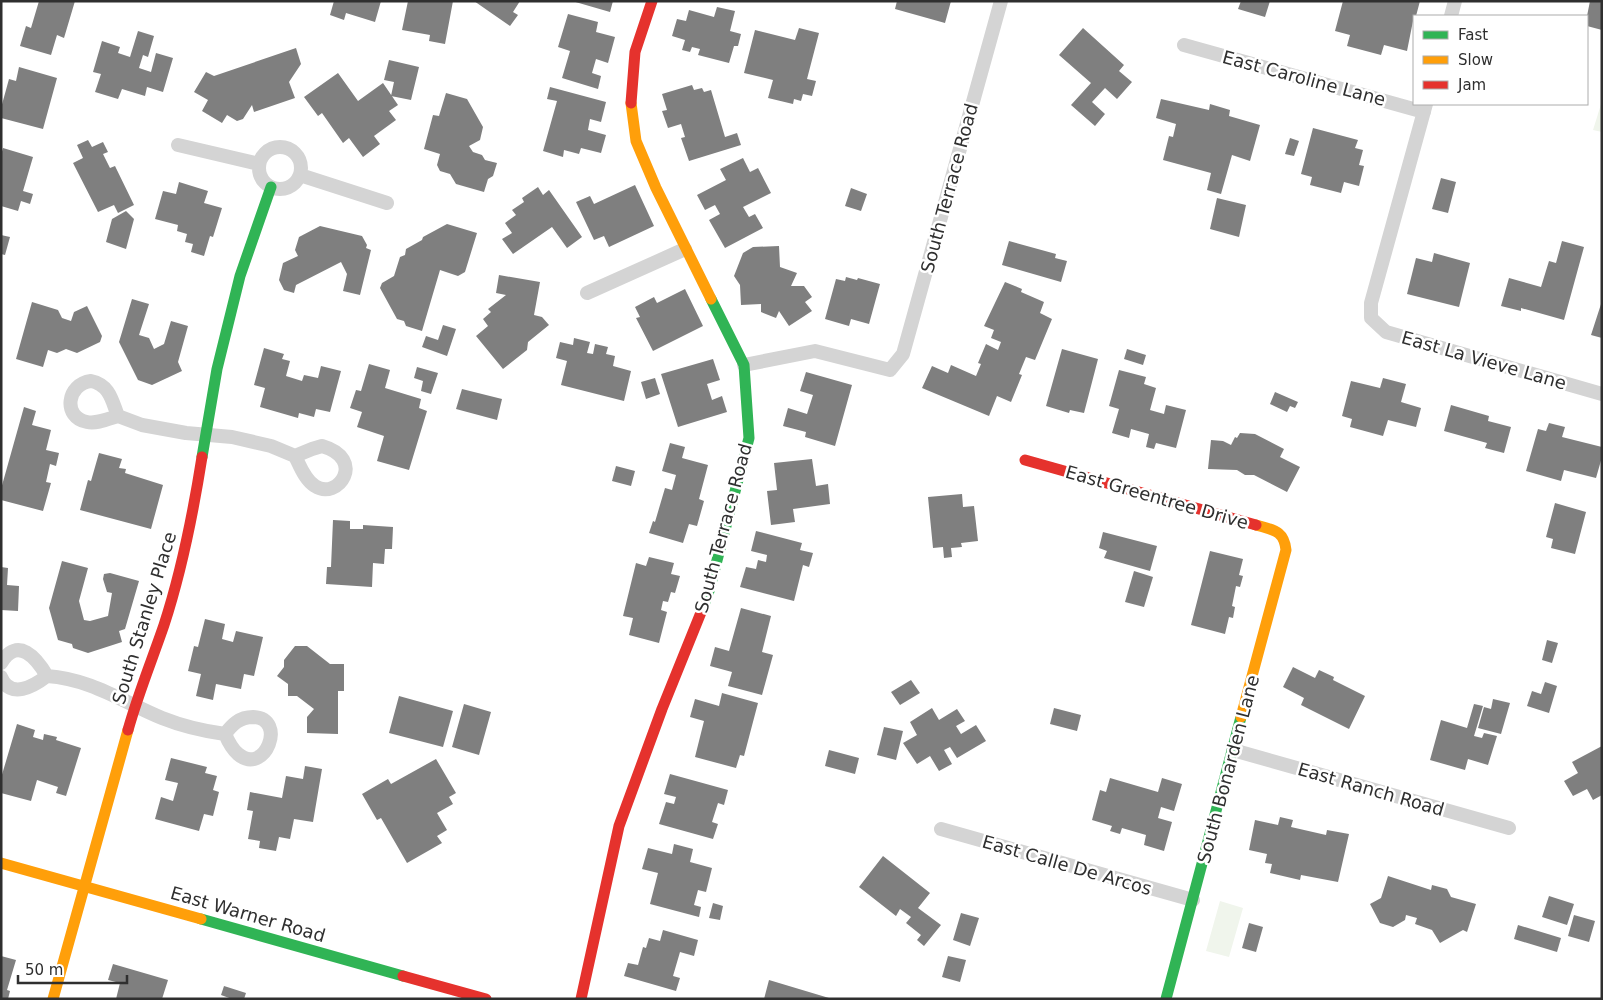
<svg xmlns="http://www.w3.org/2000/svg" width="1603" height="1000" font-family="'DejaVu Sans',sans-serif">
<style>
.green{fill:#f0f5ec}
.building{fill:#7f7f7f}
.lines{fill:none;stroke-linecap:round;stroke-linejoin:round}
.street{stroke:#d4d4d4;stroke-width:14}
.fast{stroke:#30b455;stroke-width:11}
.slow{stroke:#ff9f0a;stroke-width:11}
.jam{stroke:#e5322d;stroke-width:11}
.labels{text-anchor:middle;dominant-baseline:central;stroke-width:5;stroke-linejoin:round;paint-order:stroke}
.street-label{font-size:18px;fill:#2f2f2f;stroke:#fff}
</style>
<rect width="100%" height="100%" fill="#fff"/>
<path class="green" d="M1602,101V132L1593,130Z
M1220,901L1243,908L1229,957L1206,951Z"/>
<path class="building" d="M39,1H75L64,38L57,35L51,55L20,46L26,26L31,28Z
M334,1H381L375,22L346,13L344,20L330,15Z
M408,1H453L445,44L429,41L430,35L402,30Z
M474,1H520L513,12L518,15L510,26Z
M572,1H613L610,12Z
M897,1H951L945,23L895,9Z
M1241,1H1270L1265,17L1238,9Z
M1343,1H1420L1416,16H1414L1407,51L1384,45L1381,55L1347,46L1350,35L1335,31Z
M1590,1H1602V30L1587,26V16Z
M717,7L735,11L730,31L741,34L738,46H734L729,63L698,55L700,49L692,47L690,52L682,50L685,40L672,36L677,19L686,21L689,10L714,17Z
M568,14L598,22L596,32L615,37L608,63L596,59L592,73L601,76L598,89L562,78L570,51L558,47Z
M799,28L819,33L807,79L816,81L812,96L803,94L801,101L794,99L793,104L768,98L773,80L744,73L755,30L795,40Z
M1083,28L1124,65L1119,71L1132,82L1117,99L1105,88L1092,102L1105,114L1095,126L1071,105L1091,83L1059,55Z
M138,31L154,36L148,57L143,55L139,68L151,72L156,53L173,58L163,92L147,87L145,96L122,89L118,99L95,92L101,74L93,72L102,41L120,47L118,53L130,57Z
M296,48L301,64L289,82L295,98L254,112L252,105L243,119L237,121L227,115L222,123L202,111L208,100L194,92L206,72L214,76Z
M389,60L419,67L411,100L391,96L394,82L384,80Z
M19,67L57,78L43,129L1,118V108L9,79L16,81Z
M338,73L358,101L383,83L398,105L389,111L396,120L374,136L380,144L363,157L349,138L343,143L322,113L318,116L304,97Z
M692,85L694,90L702,88L704,92L711,90L725,137L737,133L741,145L689,161L681,138L685,137L681,124L668,128L662,111L667,110L662,94Z
M550,87L606,102L601,122L590,119L588,130L606,135L601,153L581,148L579,154L564,150L563,157L543,151L557,101L547,99Z
M446,93L467,99L483,127L480,140L469,146L473,152L482,155L485,160L497,163L493,176L488,179L484,192L456,184L450,174L440,171L437,165L440,154L424,149L433,115L439,116Z
M1161,99L1209,110L1210,104L1230,110L1229,116L1260,125L1250,161L1232,155L1221,194L1207,190L1211,173L1163,160L1169,136L1173,137L1176,124L1156,118Z
M1313,128L1358,140L1355,148L1363,150L1359,165L1364,166L1359,186L1344,182L1341,193L1310,185L1312,177L1301,174Z
M1290,138L1299,141L1294,156L1285,154Z
M88,140L92,147L103,142L108,152L103,154L110,168L115,166L134,205L118,213L114,205L98,212L73,163L83,158L77,145Z
M3,148L33,157L23,191L33,194L30,204L21,201L18,211L1,206V155Z
M743,158L750,172L758,168L771,193L743,207L749,217L755,214L763,228L725,248L709,220L720,214L715,205L705,210L697,195L726,180L720,169Z
M1441,178L1456,182L1448,213L1432,209Z
M179,182L208,191L204,203L222,208L213,237L210,236L204,256L191,252L193,244L185,242L187,234L177,231L178,225L155,219L163,191L176,194Z
M635,185L654,226L609,247L604,236L594,240L576,202L590,196L594,204Z
M538,187L543,195L549,190L582,237L567,248L552,227L513,254L502,239L512,233L505,223L516,215L512,210L524,202L522,198Z
M851,188L867,194L861,211L845,206Z
M1217,198L1246,205L1239,237L1210,229Z
M126,211L134,219L126,249L106,242L112,219Z
M447,224L477,233L465,272L458,276L440,270L422,331L406,326L404,321L397,319L380,288L382,283L394,276L400,257L405,255L406,249L422,240L423,237Z
M320,226L362,236L367,245L366,248L371,250L360,295L343,291L347,274L341,262L296,285L294,293L284,290L279,280L283,263L298,256L295,250L299,237Z
M1,235L10,237L5,255L1,254Z
M1009,241L1056,254L1055,258L1067,261L1061,282L1002,265Z
M1562,241L1584,247L1564,320L1521,308V311L1501,306L1509,278L1541,287L1549,261L1556,263Z
M779,246L780,267L797,273L791,286H804L812,297L805,302L812,311L789,326L779,311L776,318L761,312V304L741,305L740,285L734,276L743,253L753,247Z
M1434,253L1470,263L1459,307L1407,294L1416,258L1432,262Z
M499,275L540,282L534,315L542,317L549,325L528,342L527,350L503,369L476,336L488,326L483,319L491,312L488,309L506,295L496,293Z
M846,277L857,280L858,278L880,284L869,324L851,319L849,326L825,319L836,279L845,281Z
M1005,282L1022,289L1021,292L1044,302L1040,313L1052,319L1035,360L1026,357L1019,374L1022,375L1011,402L997,396L989,416L922,388L932,366L948,373L951,365L976,376L981,364L978,363L986,344L998,350L1001,342L991,338L994,330L984,326Z
M685,289L703,326L653,351L636,318L640,317L635,307L654,297L657,303Z
M132,299L149,304L139,335L149,338L154,349L164,344L171,321L188,326L178,362L182,371L152,385L138,380L119,342Z
M1602,301V338L1591,335Z
M32,302L58,310L62,318L71,321L74,312L87,306L102,336L100,342L77,353L66,349L57,353L48,350L43,367L16,359Z
M443,325L456,329L447,356L422,347L426,336L438,340Z
M574,338L590,342L587,353L593,354L595,344L608,347L606,354L615,356L613,366L631,371L624,401L561,385L567,361L556,358L560,342L573,345Z
M264,348L284,354L282,359L290,361L286,376L302,381L304,375L318,378L321,366L341,371L330,412L316,409L314,417L299,413L298,418L260,407L265,388L254,385Z
M1062,349L1098,359L1084,413L1070,410L1069,413L1046,406Z
M1127,349L1146,355L1143,365L1124,359Z
M713,359L720,380L707,384L712,400L722,396L727,412L678,427L661,374Z
M369,364L390,370L385,388L421,399L419,408L427,411L409,470L377,461L384,436L357,427L362,412L350,408L356,390L361,391Z
M417,367L438,373L431,394L421,391L423,381L414,378Z
M1119,370L1146,377L1144,384L1156,388L1150,410L1164,414L1166,405L1186,410L1176,448L1156,443L1154,449L1146,447L1149,434L1131,429L1129,438L1112,433L1119,409L1109,406Z
M806,372L852,385L835,446L805,437L806,432L783,426L788,408L807,414L813,395L800,391Z
M655,378L660,394L646,399L641,382Z
M1383,378L1406,384L1401,402L1421,408L1416,427L1388,420L1383,436L1350,427L1352,419L1342,416L1351,381L1380,388Z
M462,389L502,399L497,420L456,409Z
M1275,392L1298,402L1295,408L1290,406L1287,412L1270,404Z
M1451,405L1489,416L1488,421L1511,427L1504,453L1485,448L1487,443L1444,431Z
M24,407L36,411L32,425L51,430L46,450L59,453L56,466L50,464L46,482L51,483L43,511L1,500V489Z
M1549,423L1565,427L1562,437L1602,447V457L1596,478L1564,470L1561,481L1526,471L1538,429L1546,431Z
M1240,433L1255,434L1284,449L1280,457L1300,467L1287,492L1254,475H1245L1237,470L1208,469L1211,440L1223,441L1231,445L1235,437L1237,438Z
M670,443L685,447L682,458L708,465L699,499L704,501L697,526L689,524L683,543L649,533L653,521L655,522L665,488L672,490L676,475L662,471Z
M99,453L122,459L119,468L126,469L125,473L163,485L151,529L80,510L88,480L91,481Z
M812,459L816,486L828,484L830,504L793,509L795,522L771,525L767,491L777,490L774,463Z
M616,466L635,471L631,486L612,481Z
M962,494L963,507L974,506L978,541L961,543L962,547L951,548L952,557L944,558L943,547L933,548L928,497Z
M1555,503L1586,512L1575,554L1551,548L1553,539L1546,537Z
M333,520L350,521V529H363V525L393,527L392,549H385L384,564L373,563L372,587L326,584L327,567H331Z
M756,531L802,543L800,550L813,553L809,567L803,565L794,601L740,587L746,567L756,569L758,560L766,562L767,555L751,551Z
M1103,532L1157,546L1150,571L1104,558L1107,551L1099,548Z
M1210,551L1243,559L1239,575L1243,576L1240,587L1236,586L1232,606L1235,607L1233,618L1229,617L1225,634L1191,625Z
M649,557L674,563L671,574L680,576L675,593L671,592L668,602L663,601L661,610L667,612L659,643L629,635L633,618L623,616L636,563L646,566Z
M62,561L88,568L79,601L84,620L90,621L108,616L112,593L107,592L103,579L104,574L110,573L139,581L125,629L119,631L122,642L88,653L73,648L72,644L58,640L49,608Z
M1,567L8,568L7,585L19,586L18,611L1,610Z
M1134,571L1153,577L1144,607L1125,602Z
M741,608L771,616L762,652L773,655L762,695L728,686L732,672L710,666L715,647L729,651Z
M205,619L225,624L222,639L233,642L236,631L263,637L254,676L244,674L241,689L216,684L213,700L196,696L201,674L188,671L194,646L198,647Z
M1547,640L1558,643L1552,663L1542,660Z
M295,646H307L330,664H344V691H338V734L307,733V717L314,709L297,696H288V684L277,676L284,667V660Z
M1293,667L1315,678L1319,670L1334,677L1333,680L1365,696L1349,729L1301,705L1304,698L1283,687Z
M911,680L920,693L900,705L891,692Z
M1545,682L1557,686L1549,713L1527,706L1532,691L1541,694Z
M722,693L758,703L744,756L740,755L736,768L695,757L704,721L690,717L695,699L719,706Z
M399,696L453,711L443,747L389,733Z
M1493,699L1510,703L1501,734L1478,728L1484,707L1491,709Z
M464,704L491,712L479,755L452,747Z
M1474,704L1483,706L1474,736L1482,738L1484,733L1497,736L1488,765L1468,759L1465,770L1430,760L1441,720L1467,728Z
M932,708L939,720L957,709L965,721L956,726L961,734L976,725L986,741L957,758L950,747L944,750L952,764L939,771L930,756L917,764L903,743L917,735L910,722Z
M1054,708L1081,715L1077,731L1050,724Z
M17,724L35,730L33,737L43,740L44,734L57,737L56,740L81,748L66,796L56,793L58,787L37,780L31,801L1,793V778Z
M884,727L903,731L896,760L877,755Z
M1602,746V795L1593,800L1587,789L1573,796L1564,781L1578,773L1572,762Z
M829,750L859,758L855,774L825,766Z
M171,758L207,767L205,773L217,776L213,790L219,792L213,816L204,814L199,831L155,819L161,797L173,801L178,783L165,780Z
M436,759L456,793L449,797L453,804L437,813L447,830L437,836L442,843L407,863L381,818L377,820L362,794L388,779L391,784Z
M305,766L322,769L313,822L294,819L290,839L279,837L276,851L259,848L260,841L248,839L253,811L247,810L250,792L282,798L286,776L303,779Z
M670,774L728,790L724,805L718,803L712,822L718,824L713,839L659,824L666,802L674,804L676,797L664,794Z
M1110,778L1158,792L1162,778L1182,784L1174,811L1161,807L1158,818L1172,822L1164,851L1144,845L1146,835L1122,828L1120,834L1110,831L1112,826L1092,820L1100,790L1106,792Z
M1280,817L1293,820L1291,827L1326,835L1327,830L1349,834L1338,882L1301,875L1300,880L1270,873L1272,864L1265,863L1267,854L1249,850L1255,820L1278,825Z
M674,844L693,849L690,862L712,868L706,892L698,890L694,905L701,907L699,917L650,904L658,873L642,869L648,848L672,854Z
M883,856L930,893L918,908L941,925L924,946L917,940L921,935L906,923L911,917L900,909L896,916L859,887Z
M1388,876L1431,890L1432,885L1447,889L1451,897L1476,904L1467,932L1463,930L1440,943L1432,930L1415,924L1417,918L1406,915L1405,920L1393,927L1380,923L1370,904L1381,898Z
M1549,896L1574,904L1567,925L1542,917Z
M713,903L723,906L720,920L709,918Z
M961,913L979,918L970,946L953,940Z
M1574,915L1595,921L1589,942L1568,936Z
M1249,923L1263,927L1256,952L1242,948Z
M1518,925L1561,938L1557,952L1514,939Z
M663,930L698,940L694,956L680,952L673,976L680,978L676,991L624,976L628,963L638,965L643,947L646,948L649,938L660,941Z
M1,956L16,960L7,990L10,991L8,999H1Z
M948,956L966,960L960,982L942,977Z
M113,964L168,980L162,999H116L120,983L108,980Z
M769,980L829,998V999H764Z
M224,986L246,993L244,999H232L221,995Z"/>
<g class="lines">
<path class="street" d="M1451,16L1455,1
M1184,45L1424,112
M1426,104L1371,303V318L1386,332L1602,394
M178,145L259,164
M259 168a21 21 0 1 1 42 0a21 21 0 1 1-42 0Z
M300,175L387,203
M587,293L685,249
M744,365L815,351L890,370L903,354L1001,1
M91,381C110,385 112,401 118,416C108,419 97,424 87,422C62,417 67,384 91,381Z
M118,416L142,425L186,433L232,437L271,446L295,456
M322,446C367,459 338,501 315,486C305,480 300,466 295,456L312,449Z
M1,663C18,635 37,659 47,676C34,686 10,700 1,677
M47,676C91,679 123,702 162,718C182,726 203,731 225,734C228,741 232,749 238,754C265,777 288,718 253,717C239,717 232,725 225,734
M1233,750L1509,828
M941,829L1193,900"/>
<path class="fast" d="M202,457L217,369L240,276L271,187
M704,605L709,591L749,438L744,365L711,299
M201,919L403,976
M1166,999L1241,717"/>
<path class="slow" d="M631,103L636,141L656,188L711,299
M1241,717L1286,550C1284,530 1273,530 1256,525
M1,863L201,919
M53,999L128,730"/>
<path class="jam" d="M631,103L635,52L652,1
M1025,460L1256,525
M128,730C138,694 152,660 164,625C182,570 193,514 202,457
M403,976L486,999
M581,999L619,826L662,709L704,605"/>
</g>
<g class="labels">
<g class="street-label">
<text transform="translate(1304 78) rotate(15)">East Caroline Lane</text>
<text transform="translate(949 188) rotate(-75)">South Terrace Road</text>
<text transform="translate(1484 360) rotate(16)">East La Vieve Lane</text>
<text transform="translate(1157 497) rotate(16)">East Greentree Drive</text>
<text transform="translate(723 528) rotate(-75)">South Terrace Road</text>
<text transform="translate(144 618) rotate(-73)">South Stanley Place</text>
<text transform="translate(1228 769) rotate(-75)">South Bonarden Lane</text>
<text transform="translate(1371 789) rotate(16)">East Ranch Road</text>
<text transform="translate(1067 865) rotate(16)">East Calle De Arcos</text>
<text transform="translate(248 914) rotate(16)">East Warner Road</text>
</g>
</g>
<rect width="1603" height="1000" fill="none" stroke="#2f2f2f" stroke-width="5"/>
<rect x="1413" y="15" width="175" height="90" fill="#ffffff" stroke="#acacac"/>
<rect x="1423" y="31" width="25" height="8" fill="#30b455" stroke="#acacac"/>
<text x="1458" y="40" font-size="15" fill="#2f2f2f">Fast</text>
<rect x="1423" y="56" width="25" height="8" fill="#ff9f0a" stroke="#acacac"/>
<text x="1458" y="65" font-size="15" fill="#2f2f2f">Slow</text>
<rect x="1423" y="81" width="25" height="8" fill="#e5322d" stroke="#acacac"/>
<text x="1458" y="90" font-size="15" fill="#2f2f2f">Jam</text>
<path d="M18 975v8h109v-8" fill="none" stroke="#2f2f2f" stroke-width="2.5"/>
<text x="25" y="975" font-size="15" fill="#2f2f2f" stroke="#ffffff" stroke-width="4" paint-order="stroke">50 m</text>
</svg>
